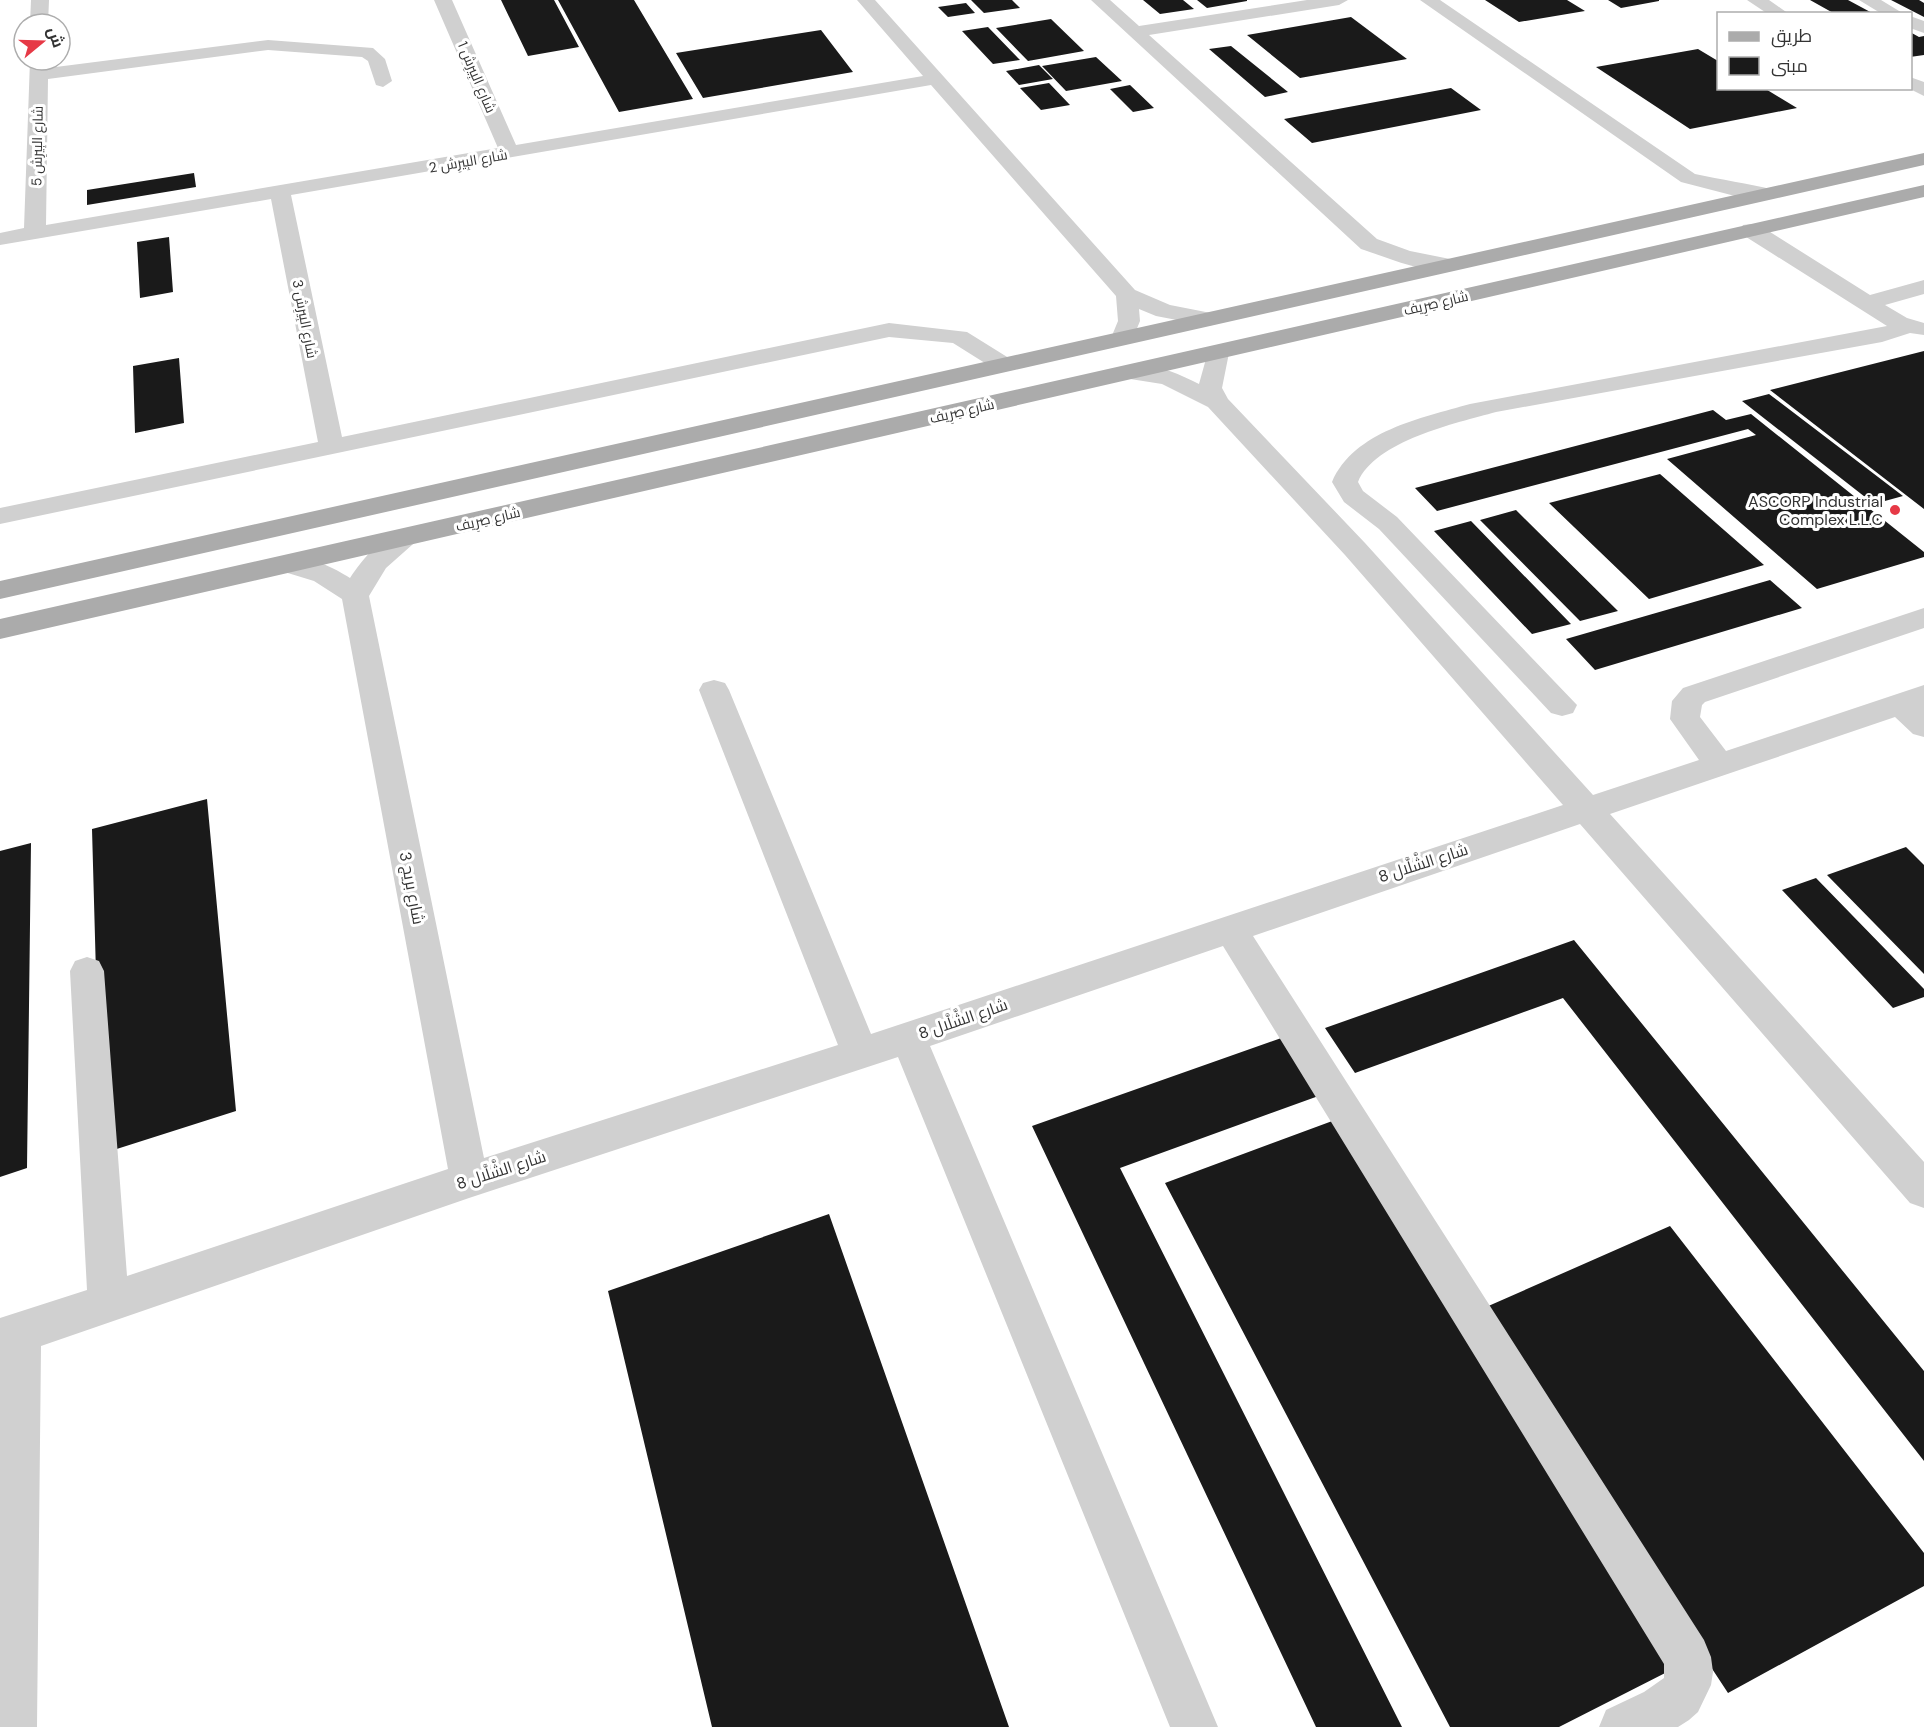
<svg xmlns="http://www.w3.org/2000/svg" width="1924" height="1727" font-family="'DM Sans',Cairo,sans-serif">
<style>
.building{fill:#1a1a1a}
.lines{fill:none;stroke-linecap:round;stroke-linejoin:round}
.minor{fill:#d0d0d0;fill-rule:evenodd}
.major{fill:#ababab;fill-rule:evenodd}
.poi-dot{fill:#e63946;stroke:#fff;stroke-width:2}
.labels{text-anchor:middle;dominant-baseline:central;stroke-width:6;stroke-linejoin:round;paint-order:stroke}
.far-street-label{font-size:14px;fill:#333;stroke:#fff}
.poi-label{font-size:16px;fill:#333;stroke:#fff;text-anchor:end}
.street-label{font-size:16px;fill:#333;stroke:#fff}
</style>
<rect width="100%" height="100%" fill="#fff"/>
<path class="building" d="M501,0H554L579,47L528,56Z
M558,0H634L693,99L619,112Z
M971,0H1012L1020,8L984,13Z
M1143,0H1183L1194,9L1160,14Z
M1197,0H1247V1L1207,8Z
M1485,0H1567L1585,11L1519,22Z
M1608,0H1659V1L1621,8Z
M1810,0H1848L1874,14H1835Z
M1891,0H1919L1924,3V17Z
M966,3L975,13L948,17L938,7Z
M1351,17L1407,59L1300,78L1247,35Z
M1051,19L1084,51L1028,61L996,28Z
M988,27L1020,60L993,64L962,31Z
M821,30L853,72L703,98L676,53Z
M1910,32L1919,37L1924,36V55L1910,57Z
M1231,46L1288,92L1265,97L1209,49Z
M1698,49L1718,61V88H1764L1797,108L1690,129L1596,67Z
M1096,57L1122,81L1066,91L1042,66Z
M1039,65L1053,79L1019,85L1006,71Z
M1049,83L1070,105L1041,110L1020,88Z
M1130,85L1154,108L1133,112L1110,89Z
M1451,88L1481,110L1312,143L1284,119Z
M194,173L196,187L87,205V190Z
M169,237L173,292L140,298L137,242Z
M1924,351V509L1770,390Z
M179,358L184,423L135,433L133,366Z
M1769,394L1903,496L1874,504L1742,401Z
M1713,410L1726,420L1751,414L1924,552V557L1817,589L1667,459L1756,435L1748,429L1437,511L1415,488Z
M1660,474L1764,565L1649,599L1549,503Z
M1516,510L1618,611L1580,621L1480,520Z
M1471,521L1571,624L1532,634L1434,531Z
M1770,580L1802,608L1595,670L1566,639Z
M207,799L236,1111L101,1154L92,829Z
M31,843L27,1168L0,1177V851Z
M1906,847L1924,865V974L1827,875Z
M1816,878L1924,989V997L1893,1008L1782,890Z
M1574,940L1924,1371V1461L1563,998L1355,1073L1325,1028Z
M1287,1036L1324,1094L1120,1168L1402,1727H1316L1032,1126Z
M1335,1120L1675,1668L1559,1727H1450L1165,1183Z
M829,1214L1009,1727H712L608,1291Z
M1670,1226L1924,1553V1586L1728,1693L1477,1311Z"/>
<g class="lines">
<path class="minor" d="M31,0H49L48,24H30Z
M434,0H452L516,145L923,76L857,0H875L1135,290L1170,305L1216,314L1219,319L1216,324L1208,326L1156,316L1139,309L1140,321L1131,343H1115L1111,338L1118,321L1116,296L931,85L291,195L342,437L889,323L967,332L1012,360L1016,365L1012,370H996L953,343L889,337L0,524V508L318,442L271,199L0,245V233L24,228L30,60H48V68L268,40L373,48L385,59L392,81L383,87L376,85L368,61L362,57L268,50L48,79L46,225L498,148Z
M1091,0H1110L1139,26L1307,0H1348L1339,5L1149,35L1377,239L1410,251L1455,260L1458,265L1455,270C1429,276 1386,257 1361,249Z
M1420,0H1440L1695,174C1721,180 1748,183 1774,190L1777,194L1774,198L1767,200L1735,196L1681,182Z
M1747,0H1769L1789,14H1768Z
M1859,0H1881L1904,14H1882Z
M1910,16L1924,21V33L1910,28Z
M1910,77L1924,82V96L1908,88H1910Z
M1751,224L1759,225L1870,295L1924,280V294L1885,305L1907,318L1924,323V335L1910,333L1882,342L1496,412C1456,423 1375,441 1358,482L1363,491L1397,517L1577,705L1573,713L1562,716L1551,713L1379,529L1344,502L1332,482C1354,431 1421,418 1470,404L1887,326L1743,235L1740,230L1743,225Z
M1217,346L1225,348L1229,353L1222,388L1228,399L1365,543L1593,795L1699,760L1670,719L1672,701L1683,688L1924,608V628L1705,702L1702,705L1700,717L1726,751L1924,685V737L1913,734L1895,717L1610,814L1924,1162V1208L1910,1203L1580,824L1253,936L1704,1640L1711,1657L1713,1672L1711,1685L1698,1712L1689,1720L1678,1727H1599L1606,1710L1644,1692L1664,1678V1664L1223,946L930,1046L1218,1727H1170L898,1057L469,1198L41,1346L37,1727H0V1318L87,1290L70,971L75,961L87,957L99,961L104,971L127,1276L448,1169L342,599L314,581L278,570L274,564L278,558C301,552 331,566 350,578C364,557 390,524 418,531L421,537L386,568L369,596L484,1158L838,1045L699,690L703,683L714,680L725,683L729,690L871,1034L1563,805L1345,555L1208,407L1162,384L1124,378L1120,373L1124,368C1150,361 1175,372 1199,384L1209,348Z"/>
<path class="major" d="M1924,153V165L0,599V581Z
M1924,185V197L0,639V619Z"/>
</g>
<circle class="poi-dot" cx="1895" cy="510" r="6"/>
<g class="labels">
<g class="far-street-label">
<text transform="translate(477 77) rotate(67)">شارع البِيرِش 1</text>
<text transform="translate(37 146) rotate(-89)">شارع البِيرِش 5</text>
<text transform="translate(468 161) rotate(-10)">شارع البِيرِش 2</text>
<text transform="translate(1436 303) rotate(-13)">شارع صِرِيف</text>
<text transform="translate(305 319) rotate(79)">شارع البِيرِش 3</text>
<text transform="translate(962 411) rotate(-13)">شارع صِرِيف</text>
<text transform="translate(488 519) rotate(-13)">شارع صِرِيف</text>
</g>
<g class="poi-label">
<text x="1883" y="501">ASCORP Industrial<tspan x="1883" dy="18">Complex L.L.C</tspan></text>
</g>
<g class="street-label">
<text transform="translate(1423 863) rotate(-18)">شارع الشَّلَّال 8</text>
<text transform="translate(412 888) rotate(79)">شارع بريج 3</text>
<text transform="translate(963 1019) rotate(-19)">شارع الشَّلَّال 8</text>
<text transform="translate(501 1170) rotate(-18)">شارع الشَّلَّال 8</text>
</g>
</g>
<rect x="1717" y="12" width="195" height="78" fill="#ffffff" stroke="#adadad" stroke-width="1.5"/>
<rect x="1729" y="32" width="30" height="9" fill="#ababab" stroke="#adadad" stroke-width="1.5"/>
<text x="1771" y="42" font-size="18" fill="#333333">طريق</text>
<rect x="1729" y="57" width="30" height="18" fill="#1a1a1a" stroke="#adadad" stroke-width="1.5"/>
<text x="1771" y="72" font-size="18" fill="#333333">مبنى</text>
<g transform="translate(42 42) rotate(71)"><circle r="28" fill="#ffffff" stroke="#adadad" stroke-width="1.5"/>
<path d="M0-4.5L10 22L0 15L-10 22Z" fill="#e63946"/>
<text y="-9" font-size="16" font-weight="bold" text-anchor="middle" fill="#333333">ش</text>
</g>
</svg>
